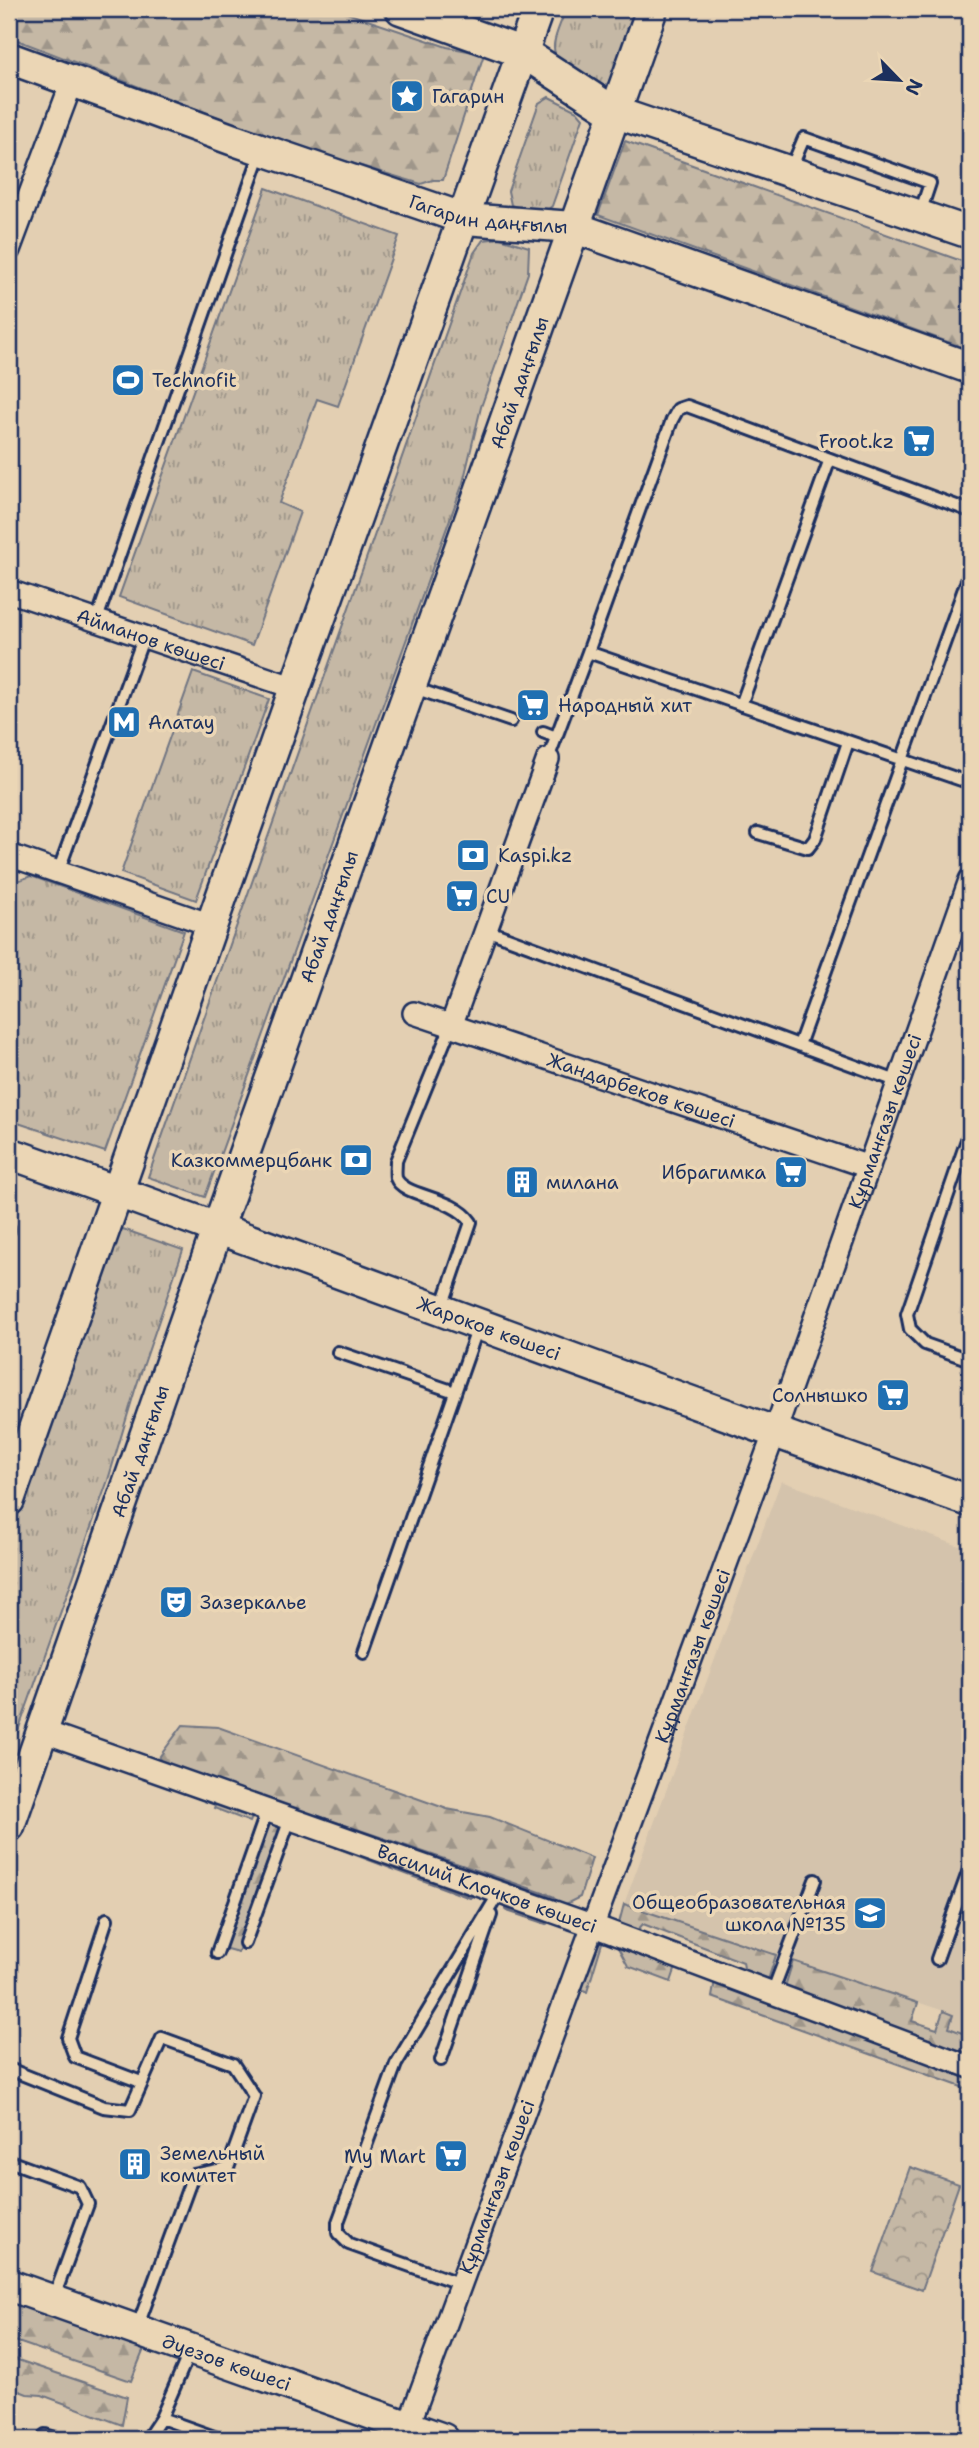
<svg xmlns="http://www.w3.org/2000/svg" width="979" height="2448" font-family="'Shantell Sans',sans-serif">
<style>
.built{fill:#d4c3ac}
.grass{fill:url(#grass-tufts);stroke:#707482;stroke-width:2}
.forest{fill:url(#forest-firs);stroke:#707482;stroke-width:2}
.park{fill:url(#park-crowns);stroke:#707482;stroke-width:2}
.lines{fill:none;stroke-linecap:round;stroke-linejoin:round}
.stream{stroke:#6a6e7f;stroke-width:6}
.lane-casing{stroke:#1b2f5e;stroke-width:16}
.street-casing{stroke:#1b2f5e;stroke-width:26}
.secondary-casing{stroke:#1b2f5e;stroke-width:35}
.lane{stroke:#ebd6b5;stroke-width:10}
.street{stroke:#ebd6b5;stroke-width:21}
.secondary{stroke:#ebd6b5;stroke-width:30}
.labels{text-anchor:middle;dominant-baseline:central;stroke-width:7;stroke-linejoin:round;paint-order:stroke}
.poi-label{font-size:19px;fill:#1b2f5e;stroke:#ebd6b5;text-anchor:start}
.street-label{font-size:19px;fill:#1b2f5e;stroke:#ebd6b5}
</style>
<defs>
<pattern id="grass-tufts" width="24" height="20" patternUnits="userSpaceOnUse" patternTransform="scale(1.75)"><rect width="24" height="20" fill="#c5b8a5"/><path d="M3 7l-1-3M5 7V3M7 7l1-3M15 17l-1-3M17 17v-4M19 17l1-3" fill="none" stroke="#9f968a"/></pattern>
<pattern id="forest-firs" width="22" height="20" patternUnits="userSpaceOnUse" patternTransform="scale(1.75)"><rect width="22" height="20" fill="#c5b8a5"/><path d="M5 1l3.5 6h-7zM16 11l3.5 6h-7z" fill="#9f968a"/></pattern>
<pattern id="park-crowns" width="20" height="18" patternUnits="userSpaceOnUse" patternTransform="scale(1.75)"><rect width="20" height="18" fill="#c5b8a5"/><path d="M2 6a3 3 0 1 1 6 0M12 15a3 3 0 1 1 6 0" fill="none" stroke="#9f968a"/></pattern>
</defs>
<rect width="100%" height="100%" fill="#e3cfb2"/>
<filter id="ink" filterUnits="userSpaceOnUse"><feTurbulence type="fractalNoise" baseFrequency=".0143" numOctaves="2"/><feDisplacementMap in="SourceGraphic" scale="14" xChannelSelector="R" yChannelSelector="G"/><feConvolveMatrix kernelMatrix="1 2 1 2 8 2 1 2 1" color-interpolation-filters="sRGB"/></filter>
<g filter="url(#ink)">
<path class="built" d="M970,1280V1318L958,1314Z
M781,1481L970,1550V2036L949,2028L953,2014L624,1904Z"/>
<path class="grass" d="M566,9H638L614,78L605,86C588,80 554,69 554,47C553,38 563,18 566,9Z
M549,97L577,111L583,118L552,206L540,216L511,205L508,191L539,103Z
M266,188L399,236L338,406L317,399L279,503L300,512L252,645L119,597Z
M500,238L529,247L528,273L481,407L463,483L205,1197L148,1177L474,253L483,240Z
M193,672L269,699L196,900L121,873Z
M31,876L184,931L105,1152L9,1120V905L17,881Z
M120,1228L183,1250L135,1390L108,1480L9,1756V1540Z
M217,1801L254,1813L250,1822L214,1808Z
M590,1936L602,1943L587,1992L572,1984Z"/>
<path class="forest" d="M9,9H335L447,47L484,54L443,180H433L421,184L288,144L9,37Z
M625,141L970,264V350L598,215Z
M183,1725L218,1727L447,1809L490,1817L592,1858L580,1897L564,1905L158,1766L160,1756Z
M270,1822L280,1827L281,1830L238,1952L223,1948L267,1824Z
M624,1904L776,1955L767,1983L745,1975L743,1962L643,1924L636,1932L618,1927Z
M616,1944L676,1967L671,1982L628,1966Z
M793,1961L918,2003L912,2021L937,2029L943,2011L953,2015L949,2028L970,2036V2061L784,1990Z
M715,1980L970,2073V2090L712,1997Z
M9,2301L144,2349L131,2381L9,2339Z
M9,2357L127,2397L122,2425L42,2395L27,2394L9,2387Z"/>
<path class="park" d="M910,2167L959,2184L922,2290L873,2272Z"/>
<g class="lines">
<path class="stream" d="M316,1817L552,1898
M13,1846L18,1832
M337,1846L470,1896
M507,1909L546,1922"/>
<g class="lane-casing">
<path id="lane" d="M790,171L804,138L930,183L920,213
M97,619L261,152
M588,652L672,420L678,409L687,406L970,511
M414,688L511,721
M741,705L830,459
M543,732L556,737
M548,759L588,652L970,783
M758,833L808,848L815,839L848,742
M58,872L144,636
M486,930L899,1082
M799,1045L970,572
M970,1131L907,1314L910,1329L925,1344L970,1360
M9,1228V1231
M442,1307L471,1222C453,1196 403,1197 396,1178C395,1173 396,1166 396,1161L451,1026
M338,1352L455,1392
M364,1652L478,1327
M107,1919L68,2038L75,2057L141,2082
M245,1943L290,1819
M217,1953L267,1811
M937,1959L970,1867
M772,1993L815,1880
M441,2060L491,1915
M9,2069L104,2107L130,2110L162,2038L233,2064L254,2096L228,2168L193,2175L137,2328
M9,2161L80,2187L88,2204L53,2300
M461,2284L349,2244L338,2233V2222L396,2064L499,1893
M161,2418L220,2439
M45,2435L58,2439
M147,2439L161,2418L190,2351"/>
</g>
<g class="street-casing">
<g id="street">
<path d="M9,250L72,82"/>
<path id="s1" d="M9,591L295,688"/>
<path d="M9,855L211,925"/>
<path id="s2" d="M414,1013L869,1167"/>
<path d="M451,1026L548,759"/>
<path id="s3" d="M42,1731L594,1926L970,2067"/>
<path id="s4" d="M408,2427L774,1434L970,880"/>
</g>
</g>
<g class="secondary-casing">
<g id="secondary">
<path d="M401,9L524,53L614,112L970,233"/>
<path id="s5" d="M9,58L231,139L465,219L573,227L970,368"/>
<path id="s6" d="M9,1153C330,1267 648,1390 970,1501"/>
<path d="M9,1500L295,688L538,9"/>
<path id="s7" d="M9,1826L218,1227L652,9"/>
<path id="s8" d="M9,2285L443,2439"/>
</g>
</g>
<use href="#lane" class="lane"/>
<use href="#street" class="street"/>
<use href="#secondary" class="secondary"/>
</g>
</g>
<defs>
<g id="sight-square" transform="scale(1.75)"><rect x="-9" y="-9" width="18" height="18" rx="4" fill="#1f6fb2" stroke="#ebd6b5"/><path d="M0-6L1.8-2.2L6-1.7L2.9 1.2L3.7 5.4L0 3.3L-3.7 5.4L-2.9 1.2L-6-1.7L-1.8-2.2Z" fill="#fff"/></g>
<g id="stadium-square" transform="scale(1.75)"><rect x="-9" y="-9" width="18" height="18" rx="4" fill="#1f6fb2" stroke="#ebd6b5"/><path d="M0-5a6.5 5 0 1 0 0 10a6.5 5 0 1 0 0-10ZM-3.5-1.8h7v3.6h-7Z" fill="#fff"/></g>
<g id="supermarket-square" transform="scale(1.75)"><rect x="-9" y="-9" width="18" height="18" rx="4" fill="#1f6fb2" stroke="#ebd6b5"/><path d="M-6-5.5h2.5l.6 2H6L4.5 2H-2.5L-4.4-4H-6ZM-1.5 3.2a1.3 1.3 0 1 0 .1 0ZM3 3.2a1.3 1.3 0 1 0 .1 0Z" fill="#fff"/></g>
<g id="metro-square" transform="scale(1.75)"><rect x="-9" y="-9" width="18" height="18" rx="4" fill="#1f6fb2" stroke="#ebd6b5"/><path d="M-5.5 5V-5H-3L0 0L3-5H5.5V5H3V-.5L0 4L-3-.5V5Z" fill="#fff"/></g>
<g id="bank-square" transform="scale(1.75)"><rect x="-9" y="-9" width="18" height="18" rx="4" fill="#1f6fb2" stroke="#ebd6b5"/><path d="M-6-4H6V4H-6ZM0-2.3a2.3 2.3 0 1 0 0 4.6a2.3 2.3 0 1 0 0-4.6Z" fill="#fff"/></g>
<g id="building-square" transform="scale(1.75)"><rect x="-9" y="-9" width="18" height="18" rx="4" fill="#1f6fb2" stroke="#ebd6b5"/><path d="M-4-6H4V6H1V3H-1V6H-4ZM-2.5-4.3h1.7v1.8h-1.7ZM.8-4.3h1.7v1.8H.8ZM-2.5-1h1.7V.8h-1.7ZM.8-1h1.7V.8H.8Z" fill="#fff"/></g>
<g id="theatre-square" transform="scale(1.75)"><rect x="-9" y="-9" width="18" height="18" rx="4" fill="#1f6fb2" stroke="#ebd6b5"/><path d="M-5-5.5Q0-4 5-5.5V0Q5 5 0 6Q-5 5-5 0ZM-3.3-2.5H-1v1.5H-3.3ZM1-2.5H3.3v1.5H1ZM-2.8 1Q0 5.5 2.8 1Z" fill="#fff"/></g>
<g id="school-square" transform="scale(1.75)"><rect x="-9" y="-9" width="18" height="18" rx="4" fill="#1f6fb2" stroke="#ebd6b5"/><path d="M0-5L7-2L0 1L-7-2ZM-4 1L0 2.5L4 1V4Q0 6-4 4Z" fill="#fff"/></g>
</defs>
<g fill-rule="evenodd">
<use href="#sight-square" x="407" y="96"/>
<use href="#stadium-square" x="128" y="380"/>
<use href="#supermarket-square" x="919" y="441"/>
<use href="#supermarket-square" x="533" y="705"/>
<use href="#metro-square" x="124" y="722"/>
<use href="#bank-square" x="473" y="855"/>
<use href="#supermarket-square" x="462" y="896"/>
<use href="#bank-square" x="356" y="1160"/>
<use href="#supermarket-square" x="791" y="1172"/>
<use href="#building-square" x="522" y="1182"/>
<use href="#supermarket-square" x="893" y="1395"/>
<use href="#theatre-square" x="176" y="1602"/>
<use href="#school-square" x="870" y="1913"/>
<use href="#supermarket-square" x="451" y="2156"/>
<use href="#building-square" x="135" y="2164"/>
</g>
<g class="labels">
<g class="poi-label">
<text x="432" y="96">Гагарин</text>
<text x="152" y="380">Technofit</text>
<text x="894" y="441" text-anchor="end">Froot.kz</text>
<text x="558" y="705">Народный хит</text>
<text x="148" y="722">Алатау</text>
<text x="498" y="855">Kaspi.kz</text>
<text x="486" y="896">CU</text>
<text x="332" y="1160" text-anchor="end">Казкоммерцбанк</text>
<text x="766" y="1172" text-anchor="end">Ибрагимка</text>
<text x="546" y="1182">милана</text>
<text x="868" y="1395" text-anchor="end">Солнышко</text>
<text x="200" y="1602">Зазеркалье</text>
<text x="846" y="1902" text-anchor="end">Общеобразовательная<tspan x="846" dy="22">школа №135</tspan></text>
<text x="160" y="2153">Земельный<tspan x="160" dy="22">комитет</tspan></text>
<text x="426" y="2156" text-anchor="end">My Mart</text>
</g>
<g class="street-label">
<text stroke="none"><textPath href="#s5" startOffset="506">Гагарин даңғылы</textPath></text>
<text stroke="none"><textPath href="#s7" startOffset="1531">Абай даңғылы</textPath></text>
<text stroke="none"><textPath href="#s1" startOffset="150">Айманов көшесі</textPath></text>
<text stroke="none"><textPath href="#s7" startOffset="964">Абай даңғылы</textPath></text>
<text stroke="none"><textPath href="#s2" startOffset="240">Жандарбеков көшесі</textPath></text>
<text stroke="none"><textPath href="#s4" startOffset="1390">Құрманғазы көшесі</textPath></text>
<text stroke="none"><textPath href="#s6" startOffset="511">Жароков көшесі</textPath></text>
<text stroke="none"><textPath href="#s7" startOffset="397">Абай даңғылы</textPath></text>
<text stroke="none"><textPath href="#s4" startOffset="822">Құрманғазы көшесі</textPath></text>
<text stroke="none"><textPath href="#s3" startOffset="472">Василий Клочков көшесі</textPath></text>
<text stroke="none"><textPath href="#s4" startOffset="256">Құрманғазы көшесі</textPath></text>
<text stroke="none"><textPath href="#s8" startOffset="231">Әуезов көшесі</textPath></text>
</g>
</g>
<rect width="979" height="2448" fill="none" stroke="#ebd6b5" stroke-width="35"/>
<rect x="18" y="18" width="944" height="2413" fill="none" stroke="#1b2f5e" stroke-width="2.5" filter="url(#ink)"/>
<g transform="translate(899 80) rotate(115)" stroke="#ebd6b5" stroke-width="5" paint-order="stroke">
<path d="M0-5L12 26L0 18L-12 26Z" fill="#1b2f5e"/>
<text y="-10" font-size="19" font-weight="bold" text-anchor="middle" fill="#1b2f5e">N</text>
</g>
</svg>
